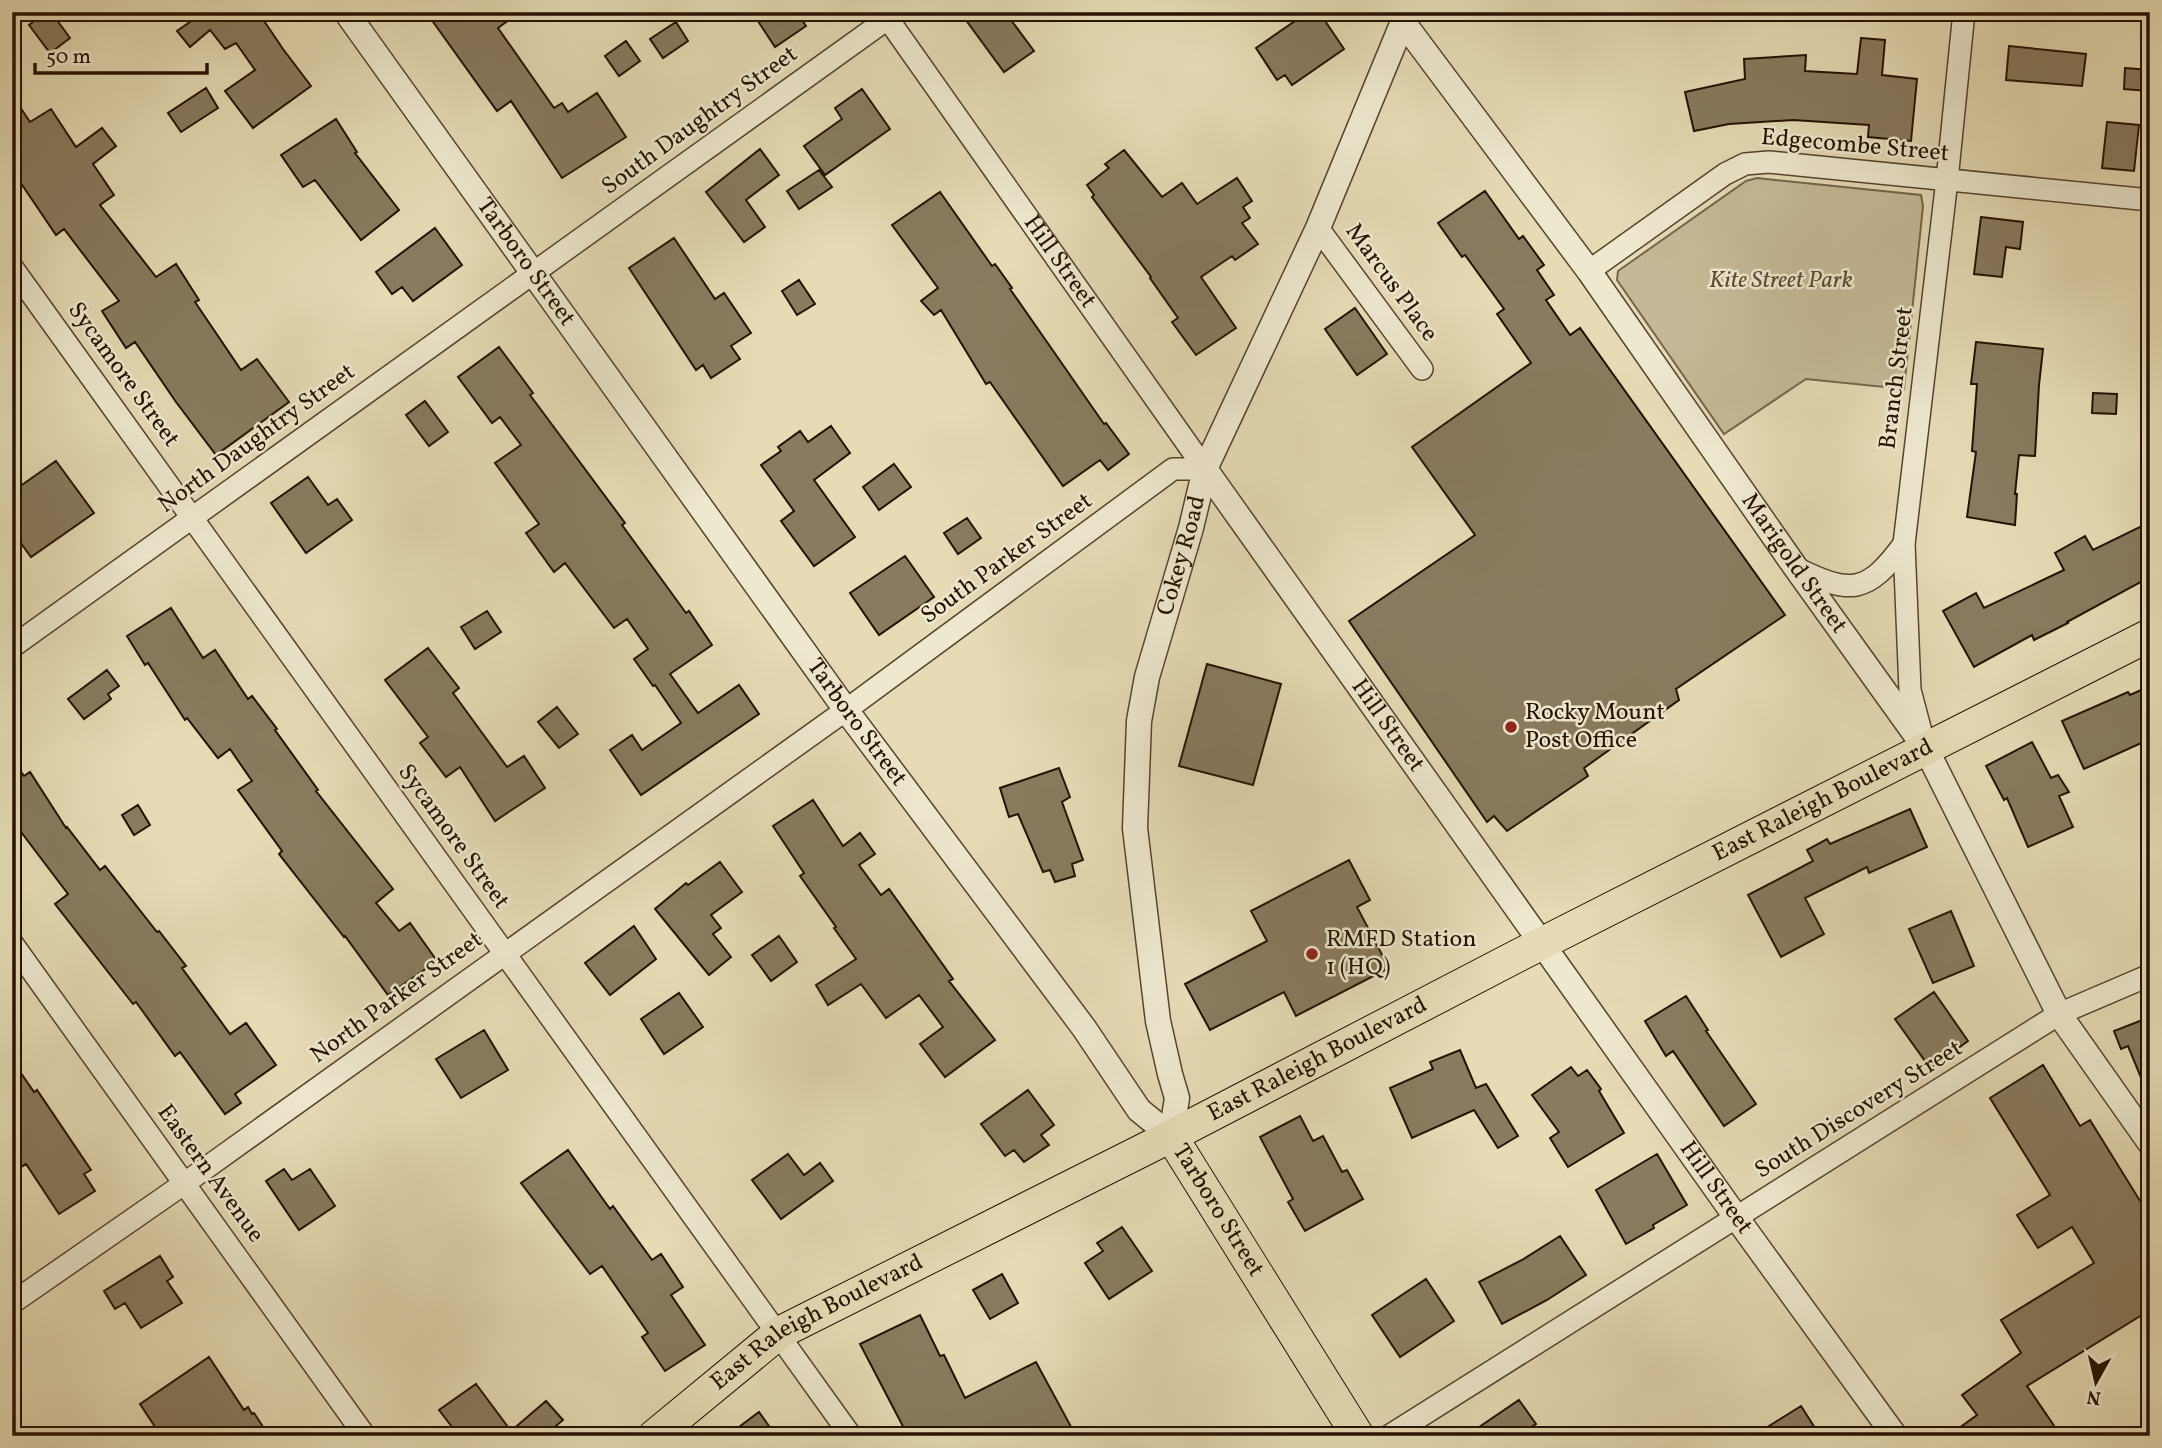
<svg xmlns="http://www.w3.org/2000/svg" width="2162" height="1448" font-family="Vollkorn,serif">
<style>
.green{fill:#c4b996;stroke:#74664c;stroke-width:2}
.building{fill:#887b5f;stroke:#241201;stroke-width:2}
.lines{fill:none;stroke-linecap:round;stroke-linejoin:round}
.minor-casing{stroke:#54442e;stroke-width:24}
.tertiary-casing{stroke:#54442e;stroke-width:27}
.primary-casing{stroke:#241201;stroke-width:34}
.minor{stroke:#eee8cf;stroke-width:21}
.tertiary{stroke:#eee8cf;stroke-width:24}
.primary{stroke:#e5dbb5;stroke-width:32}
.poi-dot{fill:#8f2418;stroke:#eee8cf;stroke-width:2.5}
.labels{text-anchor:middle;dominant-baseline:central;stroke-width:5;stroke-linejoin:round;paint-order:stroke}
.street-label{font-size:24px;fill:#241201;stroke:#eee8cf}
.park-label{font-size:24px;font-style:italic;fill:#5c4c35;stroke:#eee8cf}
.poi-label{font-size:24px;fill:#241201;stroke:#eee8cf;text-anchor:start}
</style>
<rect width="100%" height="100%" fill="#e5dbb5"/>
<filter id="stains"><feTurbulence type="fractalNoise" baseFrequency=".00286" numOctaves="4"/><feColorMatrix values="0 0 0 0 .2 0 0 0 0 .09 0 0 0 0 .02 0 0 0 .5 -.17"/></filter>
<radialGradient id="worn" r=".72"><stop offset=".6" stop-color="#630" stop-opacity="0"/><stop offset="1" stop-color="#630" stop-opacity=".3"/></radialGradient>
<path class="green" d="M1757,178L1921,195L1923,206L1904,389L1806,379L1724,434L1617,280L1618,271L1746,181Z"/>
<path class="building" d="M46,12H51L70,38L50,53L29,25Z
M198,12H258L283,49L311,86L253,128L225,91L255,70L236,43L225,49L210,30L190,47L177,31L200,15Z
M441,12H520L498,28L554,108L562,103L568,112L597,93L626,137L562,178L511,101L497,111L431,19Z
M752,12H797L806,26L775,47Z
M960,12H1005L1034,51L1004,72Z
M1308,12H1319L1344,49L1292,85L1285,75L1277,80L1256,48Z
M676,22L688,41L663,58L650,39Z
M1861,38L1885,40L1882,75L1917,79L1911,141L1868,137L1869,125L1793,120L1729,124L1694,131L1685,92L1745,79L1744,59L1806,55L1805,71L1857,74Z
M626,41L640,61L619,76L605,56Z
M2009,46L2086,54L2082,86L2006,80Z
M2125,68L2150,70L2148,91L2124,89Z
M206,88L218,108L181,132L168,113Z
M862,89L890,129L825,175L804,146L842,119L835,108Z
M12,95L30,122L51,109L76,147L102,128L116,146L93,164L114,195L100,205L156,277L176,264L199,300L195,302L241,370L257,359L289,402L216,455L176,402L135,342L126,348L102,311L119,301L64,229L56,235L12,170Z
M336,119L357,152L355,153L399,210L361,240L315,180L303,187L281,155Z
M2107,122L2139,125L2134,171L2102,168Z
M760,149L779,175L746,200L765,227L744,242L706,192Z
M1124,150L1162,197L1182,183L1197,204L1237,178L1252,201L1243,207L1250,218L1242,223L1258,244L1235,260L1232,256L1201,277L1236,328L1196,355L1172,322L1178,318L1150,278L1151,277L1092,197L1094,195L1087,185L1109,168L1105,164Z
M819,170L832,187L799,209L787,191Z
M1485,191L1519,239L1523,236L1544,265L1537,270L1554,295L1546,300L1570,335L1580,328L1785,615L1676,689L1679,700L1584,768L1588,776L1507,831L1494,816L1487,822L1349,621L1475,535L1412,447L1531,363L1497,314L1504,309L1465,255L1462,257L1438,223Z
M940,192L992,266L995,264L1012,288L1010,289L1104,424L1106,423L1129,454L1108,470L1100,460L1063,486L990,382L986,384L941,310L934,315L921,301L938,288L892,225Z
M1981,217L2023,222L2020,249L2006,247L2002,277L1974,274Z
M435,228L462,265L413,301L402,287L392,294L376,272Z
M674,238L715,299L724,293L751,333L731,346L740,359L711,378L703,365L696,370L629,268Z
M799,280L815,304L797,315L782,291Z
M1355,308L1387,354L1357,375L1325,329Z
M1976,342L2043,349L2039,385L2035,456L2019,455L2015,494H2017L2015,525L1967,517L1976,452L1972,451L1977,384H1971Z
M499,347L533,393L530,395L625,523L622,525L686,613L689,611L712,645L670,674L698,713L739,685L759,714L641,795L610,750L632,735L642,750L681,723L655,685L653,686L634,659L648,649L627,619L614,628L565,563L554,572L526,533L539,524L495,463L521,445L500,417L492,423L458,377Z
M2093,393L2117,394L2116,414L2092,413Z
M425,401L448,432L429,446L406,415Z
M831,426L850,453L814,480L855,537L814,566L781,521L794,511L761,465L781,451L778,447L800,431L808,442Z
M56,461L94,513L31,557L12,531V492Z
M894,464L911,487L879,510L863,487Z
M308,477L328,505L337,499L352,520L306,553L271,503Z
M967,518L981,538L958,554L944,533Z
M2150,522V577L2067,622L2068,623L2034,640L2032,635L1974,667L1943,611L1976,593L1984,608L2064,570L2055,553L2085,536L2093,550Z
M905,556L934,597L879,635L850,593Z
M171,608L203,658L215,650L248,699L252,696L277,729L275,730L318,790L316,791L393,889L376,903L399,931L410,923L437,961L388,995L345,936L344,937L279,854L282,851L238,790L252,781L230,749L218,758L187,718L185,720L148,663L145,665L127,636Z
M487,611L501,632L475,649L461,627Z
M428,648L459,688L453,693L507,767L524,756L545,788L495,821L460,767L446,777L420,743L428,737L385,680Z
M1207,664L1281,684L1253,785L1179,766Z
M107,670L119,686L108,694L111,699L84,719L68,699Z
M2150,686V739L2084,769L2062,721L2128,692L2130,695Z
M557,707L578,734L559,748L538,722Z
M2032,742L2051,778L2058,775L2069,792L2059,796L2073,827L2028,847L2007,798L2004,800L1986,766Z
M12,759L24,776L30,772L66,828L67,827L100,870L105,866L157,932L159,931L186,966L182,968L230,1034L246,1023L276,1065L235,1094L241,1103L225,1114L180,1052L175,1056L136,1002L133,1004L55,904L68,894L12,820Z
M1059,768L1070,797L1062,802L1083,860L1072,864L1075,876L1055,882L1050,870L1043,872L1018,814L1009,817L1000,788Z
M813,800L843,846L860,833L875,854L859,865L881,895L889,889L953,979L949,981L995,1040L945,1077L920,1044L943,1027L919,995L886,1018L861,984L828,1005L816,985L856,959L834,928L836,927L800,876L804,873L773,826Z
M138,805L150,825L134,835L122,815Z
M1910,809L1927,847L1869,873L1867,867L1805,898L1824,934L1781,957L1748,895L1813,861L1807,850L1827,839L1830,844Z
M1349,860L1370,900L1357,907L1389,968L1296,1016L1284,992L1210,1030L1185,984L1267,941L1251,911Z
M720,862L742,892L711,915L721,928L713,934L731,957L709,975L655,909L686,883L688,885Z
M1951,911L1974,966L1933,983L1909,929Z
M634,926L656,959L610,995L585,963Z
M779,936L797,962L771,981L752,955Z
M1934,992L1968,1041L1930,1068L1895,1019Z
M679,993L703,1027L664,1054L641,1019Z
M1686,996L1708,1030L1706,1031L1756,1104L1724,1126L1673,1051L1666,1056L1645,1021Z
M2150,1017V1097H2149L2128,1046L2121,1049L2114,1031Z
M484,1030L508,1070L461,1098L436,1059Z
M1460,1050L1476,1088L1486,1084L1518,1136L1498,1148L1474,1110L1412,1138L1390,1088L1433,1069L1430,1062Z
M12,1060L34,1092L37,1090L91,1170L84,1174L95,1191L59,1214L26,1164L12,1173Z
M2043,1065L2080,1126L2090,1120L2150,1217V1224L2141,1229L2150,1242V1310L2027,1386L2061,1436H1948L1977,1415L1962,1395L2021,1353L2001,1320L2094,1263L2072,1227L2038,1248L2017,1215L2050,1195L1990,1098Z
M1571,1067L1578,1076L1587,1070L1601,1089L1599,1091L1624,1133L1568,1167L1550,1138L1559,1132L1532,1095Z
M1028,1090L1054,1125L1041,1135L1049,1145L1024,1162L1014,1150L1005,1156L981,1124Z
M1300,1116L1313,1141L1323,1136L1342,1172L1347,1170L1363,1199L1305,1231L1288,1202L1293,1199L1260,1137Z
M568,1150L610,1209L613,1206L652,1260L661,1254L683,1287L671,1295L705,1345L665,1371L642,1337L648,1333L602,1266L590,1274L521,1183Z
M788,1154L804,1175L820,1163L833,1181L781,1219L752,1180Z
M1657,1154L1687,1205L1653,1225L1654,1228L1626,1244L1596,1190Z
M284,1169L292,1180L310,1169L335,1206L299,1230L266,1181Z
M1122,1227L1152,1271L1109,1299L1085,1263L1103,1251L1097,1243Z
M1560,1236L1586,1275L1547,1300L1502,1324L1479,1282L1522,1260Z
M160,1256L173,1277L167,1281L182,1303L141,1328L125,1303L115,1309L104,1291Z
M1002,1274L1018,1303L990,1319L973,1290Z
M1426,1279L1454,1321L1400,1357L1372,1315Z
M920,1315L940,1356L944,1355L965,1398L1036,1362L1076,1436H908L860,1344Z
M209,1357L244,1410L248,1407L252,1414L254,1413L269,1436H161L140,1404Z
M476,1384L511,1431L546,1401L563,1420L544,1436H459L439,1410Z
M1519,1400L1536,1424L1518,1436H1466Z
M1801,1406L1815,1428L1803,1436H1753Z
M759,1412L776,1436H727Z"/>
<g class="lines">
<g class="minor-casing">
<g id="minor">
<path id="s1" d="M883,12L1205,469"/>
<path d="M1318,228L1422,369"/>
<path d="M12,267L851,1436"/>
<path d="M1589,271L1725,174L1745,164L1769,162L2150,200"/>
<path d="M1796,568C1851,595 1867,594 1904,544"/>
<path d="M12,647L897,12"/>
<path d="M1924,743L1910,690L1904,544L1947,180L1964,12"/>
<path d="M12,943L365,1436"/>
<path d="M12,1303L185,1183L846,710L1173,469H1205"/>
<path d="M1389,1436L2059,1014L2150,975"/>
</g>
</g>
<g class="tertiary-casing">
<g id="tertiary">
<path id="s2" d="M346,12L846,710L1084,1028L1139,1110L1171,1136L1177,1098L1170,1074L1158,1021L1135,828L1139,721L1147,677L1191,528L1205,469L1318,228L1407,12"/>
<path id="s3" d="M1403,22L1589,271L1796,568L1926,749L2059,1014L2150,1143"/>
<path id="s4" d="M1205,469L1736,1217L1895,1436"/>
</g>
</g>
<g class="primary-casing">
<g id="primary">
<path id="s5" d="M1171,1136L1358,1436"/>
<path id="s6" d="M654,1436L779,1333L1171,1136L1521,954L2150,635"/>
</g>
</g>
<use href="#minor" class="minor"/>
<use href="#tertiary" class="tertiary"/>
<use href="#primary" class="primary"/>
</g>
<g class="poi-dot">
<circle cx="1511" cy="727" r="7"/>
<circle cx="1312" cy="954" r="7"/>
</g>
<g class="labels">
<g class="street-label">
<text transform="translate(700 121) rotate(-36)">South Daughtry Street</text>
<text transform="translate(1855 146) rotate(5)">Edgecombe Street</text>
<text stroke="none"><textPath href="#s2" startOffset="308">Tarboro Street</textPath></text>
<text stroke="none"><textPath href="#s1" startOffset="306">Hill Street</textPath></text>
<text transform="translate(1391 283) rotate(54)">Marcus Place</text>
<text transform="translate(123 375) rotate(54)">Sycamore Street</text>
<text transform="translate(1897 378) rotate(-83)">Branch Street</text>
<text transform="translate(257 439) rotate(-36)">North Daughtry Street</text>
<text stroke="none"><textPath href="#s2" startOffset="1986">Cokey Road</textPath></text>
<text transform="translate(1007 559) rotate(-36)">South Parker Street</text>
<text stroke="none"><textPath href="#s3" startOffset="668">Marigold Street</textPath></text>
<text stroke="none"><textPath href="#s2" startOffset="875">Tarboro Street</textPath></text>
<text stroke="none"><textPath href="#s4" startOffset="315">Hill Street</textPath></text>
<text stroke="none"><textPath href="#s6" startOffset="1334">East Raleigh Boulevard</textPath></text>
<text transform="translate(453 837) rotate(54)">Sycamore Street</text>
<text transform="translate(397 998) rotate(-36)">North Parker Street</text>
<text stroke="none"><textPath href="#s6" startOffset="766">East Raleigh Boulevard</textPath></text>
<text transform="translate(1859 1110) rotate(-32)">South Discovery Street</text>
<text transform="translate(210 1174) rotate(54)">Eastern Avenue</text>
<text stroke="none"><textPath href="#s4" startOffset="882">Hill Street</textPath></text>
<text stroke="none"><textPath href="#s5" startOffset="88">Tarboro Street</textPath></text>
<text stroke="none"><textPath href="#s6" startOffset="200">East Raleigh Boulevard</textPath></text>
</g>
<g class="park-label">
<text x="1781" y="281">Kite Street Park</text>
</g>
<g class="poi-label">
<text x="1525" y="713">Rocky Mount<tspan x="1525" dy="28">Post Office</tspan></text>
<text x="1326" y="940">RMFD Station<tspan x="1326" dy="28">1 (HQ)</tspan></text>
</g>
</g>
<rect width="2162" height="1448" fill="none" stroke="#e5dbb5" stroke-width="42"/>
<rect x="14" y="14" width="2134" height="1420" fill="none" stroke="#241201" stroke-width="3.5"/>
<rect x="21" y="21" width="2120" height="1406" fill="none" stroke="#241201" stroke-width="2"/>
<g transform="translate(2096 1382) rotate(188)" stroke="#eee8cf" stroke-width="5" paint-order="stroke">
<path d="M0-5L12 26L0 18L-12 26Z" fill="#241201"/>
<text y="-10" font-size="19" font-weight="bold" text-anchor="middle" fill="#241201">N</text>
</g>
<path d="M35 63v10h172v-10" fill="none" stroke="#241201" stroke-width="3.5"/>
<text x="46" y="63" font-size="21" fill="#241201" stroke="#eee8cf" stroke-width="5" paint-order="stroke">50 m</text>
<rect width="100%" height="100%" filter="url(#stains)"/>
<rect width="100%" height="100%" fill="url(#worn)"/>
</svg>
